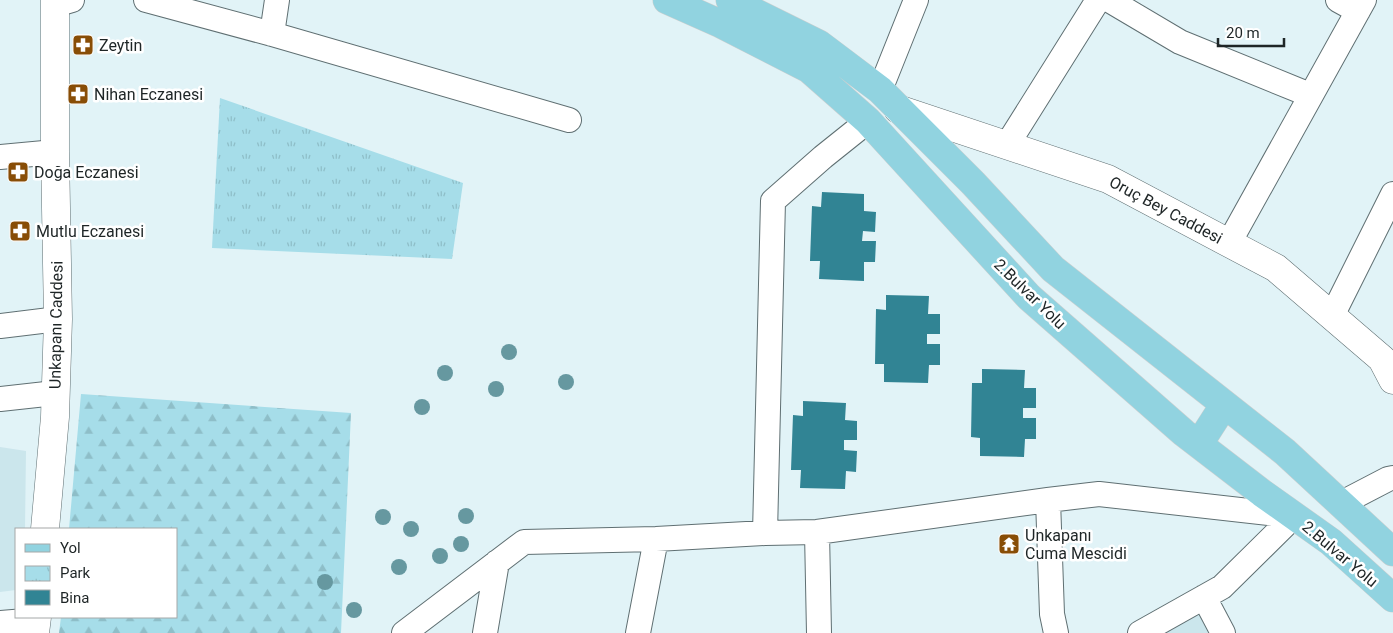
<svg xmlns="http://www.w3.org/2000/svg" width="1393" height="633" font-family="Roboto,sans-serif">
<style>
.built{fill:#cbe6ec}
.forest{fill:url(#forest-firs)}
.park{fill:url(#park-tufts)}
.building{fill:#318494}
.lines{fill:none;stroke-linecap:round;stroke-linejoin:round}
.street-casing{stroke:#5f6f72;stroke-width:26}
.secondary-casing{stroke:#5f6f72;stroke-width:29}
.primary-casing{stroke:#cecfcf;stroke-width:29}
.street{stroke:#fff;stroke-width:24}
.secondary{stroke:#fff;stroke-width:28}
.primary{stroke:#91d3e0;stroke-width:28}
.tree{fill:#6698a0}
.labels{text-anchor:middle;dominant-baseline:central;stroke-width:5;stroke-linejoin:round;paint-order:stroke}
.poi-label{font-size:16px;fill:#1e2526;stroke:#fff;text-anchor:start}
.street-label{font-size:16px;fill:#1e2526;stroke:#fff}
</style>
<defs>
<pattern id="forest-firs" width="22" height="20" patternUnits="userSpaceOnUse" patternTransform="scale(1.25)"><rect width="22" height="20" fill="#a6dde9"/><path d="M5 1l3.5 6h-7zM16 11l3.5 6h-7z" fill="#8ebec8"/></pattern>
<pattern id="park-tufts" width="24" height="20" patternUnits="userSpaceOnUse" patternTransform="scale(1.25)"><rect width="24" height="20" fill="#a6dde9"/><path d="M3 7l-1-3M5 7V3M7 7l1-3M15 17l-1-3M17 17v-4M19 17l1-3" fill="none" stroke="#8ebec8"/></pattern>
</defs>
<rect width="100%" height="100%" fill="#e1f3f7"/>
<path class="built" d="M0,447L26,451L25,529H16V590L0,592Z
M1203,611L1214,633H1159Z"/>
<path class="forest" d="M81,394L351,413L341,633H59L61,617H176V529H69Z"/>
<path class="park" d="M220,98L463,183L452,259L212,248Z"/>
<path class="building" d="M822,192L864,194V211L876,212L875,232L863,231L862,241H876L875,262H864V281L819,279L820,261H810L812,206L821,207Z
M886,295L929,296L928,314H940V334H927V344H940V365H929L928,383L884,382V364H875L876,309L886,310Z
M982,369L1025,370L1024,388H1036V408H1023V418H1036V439H1025L1024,457L980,456V438L971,437L972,383H982Z
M803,401L846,403L845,420L857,421V440H844V450L857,451L856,472L846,471L845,489L800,488L801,470H791L793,415L803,416Z"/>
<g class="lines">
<g class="street-casing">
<path id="street" d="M146,0L272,34L569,120
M1109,0L1180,42L1310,95
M1338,0L1358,11
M55,5L72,0
M272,34L277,0
M880,90L916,0
M1007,145L1098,0
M0,157L55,152
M1229,243L1364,0
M1332,316L1393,194
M0,326L58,319
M0,399L55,393
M1048,500L1052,614L1056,633
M1340,504L1388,479L1393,478
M817,532L819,633
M765,533L773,201L823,157L868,121
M1204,597L1223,633
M0,623L37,620
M404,633L524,542L656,539L765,533L817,532L1048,500L1099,494L1294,516
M485,633L497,562
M638,633L656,539
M1140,633L1222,587L1294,516"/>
</g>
<g class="secondary-casing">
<path id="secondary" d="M898,109L1108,179L1276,268L1382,359L1393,380
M45,529L55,417L58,319L55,152V0
M35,633L37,617"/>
</g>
<g class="primary-casing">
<path id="primary" d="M667,0L721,24L809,69L868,121L1029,297L1184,433L1262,493L1331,542L1393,598
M730,0L819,44L880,90L973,183L1053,269L1285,452L1393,552
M1199,444L1224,405"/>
</g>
<use href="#street" class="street"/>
<use href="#secondary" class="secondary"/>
<use href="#primary" class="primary"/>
</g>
<g class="tree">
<circle cx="509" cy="352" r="8"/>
<circle cx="445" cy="373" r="8"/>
<circle cx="566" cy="382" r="8"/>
<circle cx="496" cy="389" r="8"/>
<circle cx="422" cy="407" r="8"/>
<circle cx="466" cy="516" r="8"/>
<circle cx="383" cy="517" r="8"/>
<circle cx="411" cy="529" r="8"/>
<circle cx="461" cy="544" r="8"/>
<circle cx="440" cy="556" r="8"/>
<circle cx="399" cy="567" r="8"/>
<circle cx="325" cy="582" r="8"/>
<circle cx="354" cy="610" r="8"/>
</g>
<defs>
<g id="pharmacy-square" transform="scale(1.125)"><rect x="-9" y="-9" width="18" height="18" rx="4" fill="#884d06" stroke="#fff"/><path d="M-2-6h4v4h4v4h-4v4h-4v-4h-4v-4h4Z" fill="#fff"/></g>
<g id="temple-square" transform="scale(1.125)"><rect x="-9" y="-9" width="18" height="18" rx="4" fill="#884d06" stroke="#fff"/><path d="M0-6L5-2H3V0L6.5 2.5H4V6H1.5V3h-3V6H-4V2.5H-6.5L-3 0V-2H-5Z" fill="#fff"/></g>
</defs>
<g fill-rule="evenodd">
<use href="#pharmacy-square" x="83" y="45"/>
<use href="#pharmacy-square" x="78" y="94"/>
<use href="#pharmacy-square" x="18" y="172"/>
<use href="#pharmacy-square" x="20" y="231"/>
<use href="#temple-square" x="1009" y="544"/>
</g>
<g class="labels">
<g class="poi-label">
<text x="99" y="45">Zeytin</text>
<text x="94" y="94">Nihan Eczanesi</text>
<text x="34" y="172">Doğa Eczanesi</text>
<text x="36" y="231">Mutlu Eczanesi</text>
<text x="1025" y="535">Unkapanı<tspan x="1025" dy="18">Cuma Mescidi</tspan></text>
</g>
<g class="street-label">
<text transform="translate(1166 210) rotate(28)">Oruç Bey Caddesi</text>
<text transform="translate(1030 294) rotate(44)">2.Bulvar Yolu</text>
<text transform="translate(56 325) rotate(-89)">Unkapanı Caddesi</text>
<text transform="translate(1340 554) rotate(40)">2.Bulvar Yolu</text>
</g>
</g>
<rect x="15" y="528" width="162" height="90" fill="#ffffff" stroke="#a5a8a8"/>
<rect x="25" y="544" width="25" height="8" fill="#91d3e0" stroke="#a5a8a8"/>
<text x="60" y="553" font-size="15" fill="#1e2526">Yol</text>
<rect x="25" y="566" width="25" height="15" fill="url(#park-tufts)" stroke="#a5a8a8"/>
<text x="60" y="578" font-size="15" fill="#1e2526">Park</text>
<rect x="25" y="590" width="25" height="15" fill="#318494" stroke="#a5a8a8"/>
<text x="60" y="603" font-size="15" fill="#1e2526">Bina</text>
<path d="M1218 38v8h66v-8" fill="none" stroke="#1e2526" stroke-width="2.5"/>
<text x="1226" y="38" font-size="15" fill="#1e2526" stroke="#ffffff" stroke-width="4" paint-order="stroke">20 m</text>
</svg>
